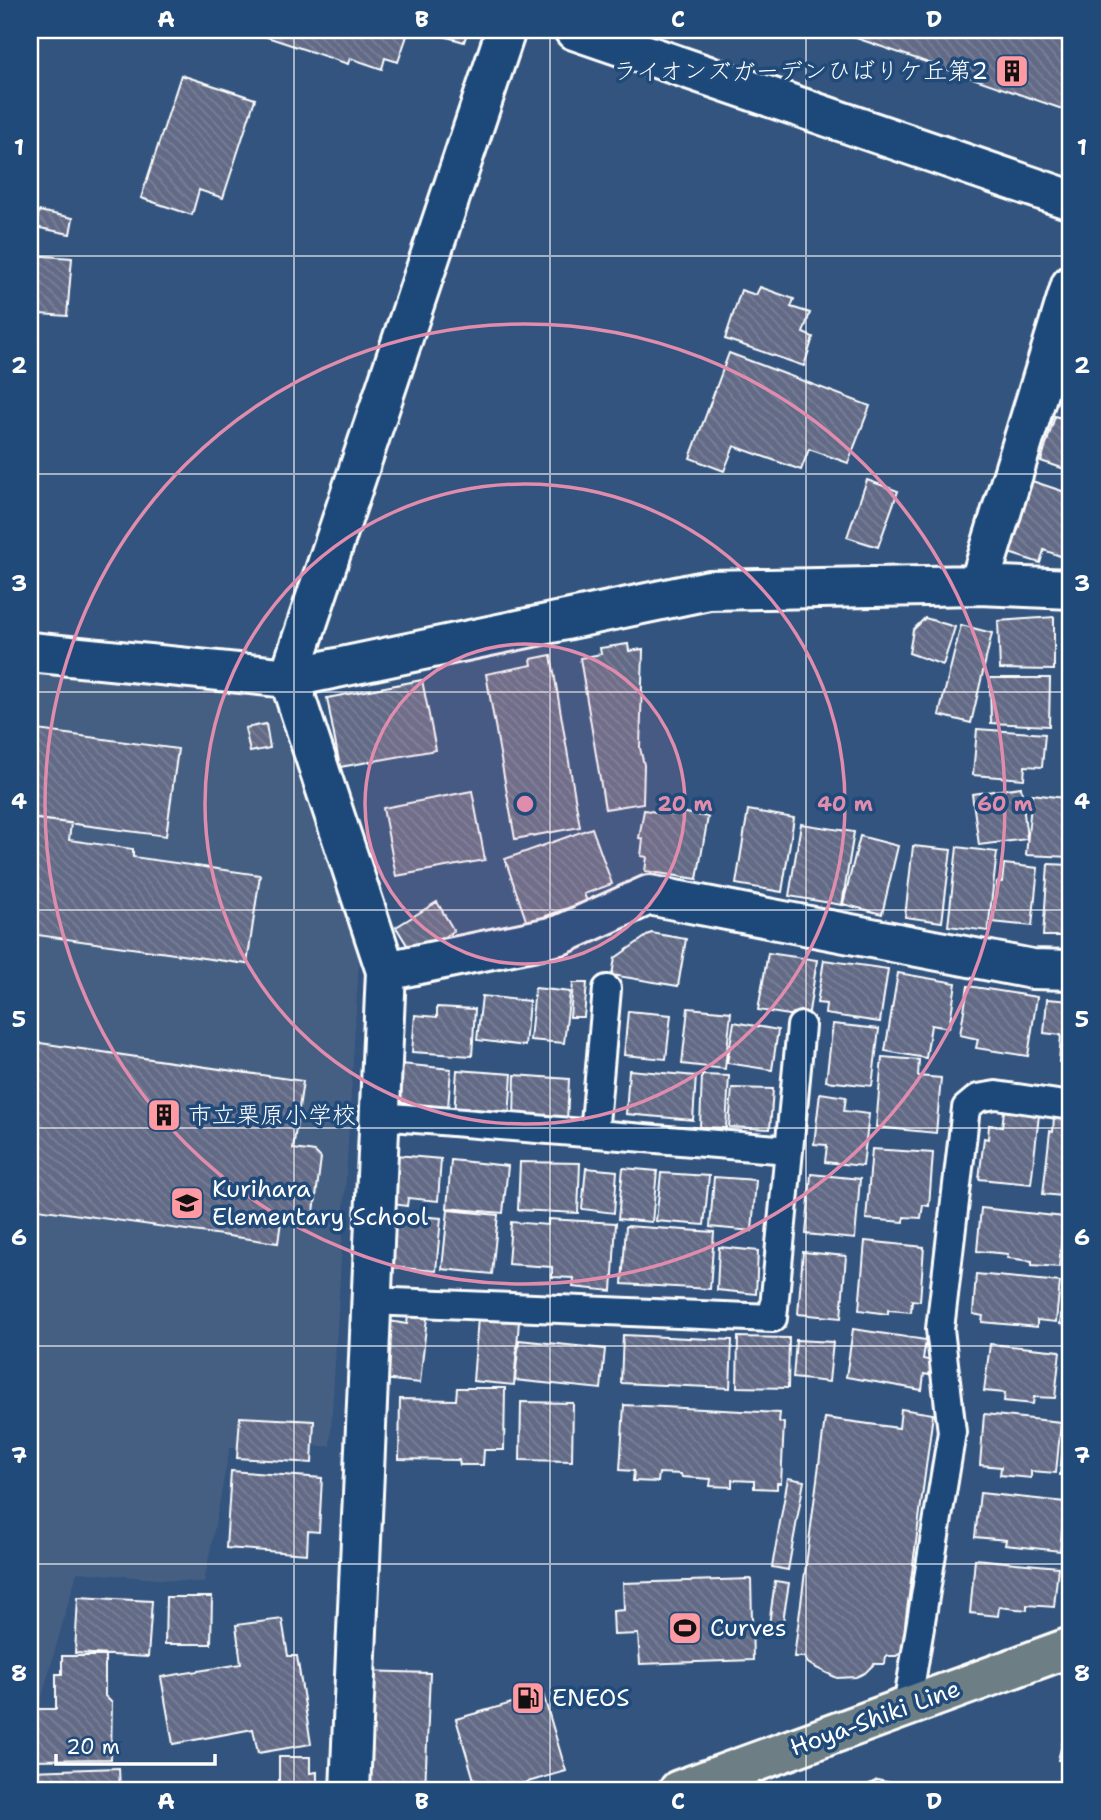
<svg xmlns="http://www.w3.org/2000/svg" width="1101" height="1820" font-family="'Shantell Sans','Klee One',sans-serif">
<style>
.built{fill:#455e83}
.building{fill:url(#building-back-hatch);stroke:#fff;stroke-width:2}
.lines{fill:none;stroke-linecap:round;stroke-linejoin:round}
.lane-casing{stroke:#fff;stroke-width:32}
.street-casing{stroke:#fff;stroke-width:44}
.primary-casing{stroke:#fff;stroke-width:44}
.lane{stroke:#1f4a7a;stroke-width:26}
.street{stroke:#1f4a7a;stroke-width:38}
.primary{stroke:#6d7e84;stroke-width:38}
.grid{fill:none;stroke:#fff;stroke-width:2;stroke-opacity:0.55}
.ring{fill:none;stroke:#e08cad;stroke-width:3.5}
.labels{text-anchor:middle;dominant-baseline:central;stroke-width:7;stroke-linejoin:round;paint-order:stroke}
.poi-label{font-size:24px;fill:#fff;stroke:#1f4a7a;text-anchor:start}
.street-label{font-size:24px;fill:#fff;stroke:#1f4a7a}
.centre{fill:#e08cad;stroke:#1f4a7a;stroke-width:3.5}
.ring-label{font-size:21px;text-anchor:middle;font-weight:bold;fill:#e08cad;stroke:#1f4a7a;stroke-width:7;stroke-linejoin:round;paint-order:stroke}
.neatline{fill:none;stroke:#fff;stroke-width:2.5}
.grid-label{font-size:23px;text-anchor:middle;font-weight:bold;fill:#fff}
</style>
<defs>
<pattern id="building-back-hatch" width="6" height="6" patternUnits="userSpaceOnUse" patternTransform="scale(1.75)"><rect width="6" height="6" fill="#626a86"/><path d="M-1 5l2 2M0 0l6 6M5-1l2 2" fill="none" stroke="#7a8098"/></pattern>
</defs>
<rect width="100%" height="100%" fill="#33547e"/>
<filter id="ink" filterUnits="userSpaceOnUse"><feTurbulence type="fractalNoise" baseFrequency=".0143" numOctaves="2"/><feDisplacementMap in="SourceGraphic" scale="14" xChannelSelector="R" yChannelSelector="G"/><feConvolveMatrix kernelMatrix="1 2 1 2 8 2 1 2 1" color-interpolation-filters="sRGB"/></filter>
<g filter="url(#ink)">
<path class="built" d="M30,666L270,694L359,959L330,1446L230,1447L204,1583L77,1572L38,1711H30Z"/>
<path class="building" d="M246,30H409L398,62L385,58L382,69L350,58L348,64Z
M423,30H468L464,42Z
M833,30H1071V112Z
M181,75L255,99L223,198L199,190L192,215L141,198Z
M39,211L73,218L70,234L35,227Z
M30,255L72,258L67,316L40,314L37,355L30,354Z
M760,287L794,299L791,307L810,313L803,333L813,337L804,366L725,339L741,290L756,295Z
M729,353L870,406L848,463L809,449L801,470L734,446L724,471L690,458Z
M1055,416L1071,421V471L1041,461Z
M867,480L898,491L878,547L847,537Z
M1032,481L1071,494V560L1044,550L1040,563L1009,553Z
M1054,617V670L1000,669L998,621Z
M925,618L955,627L943,665L909,653L913,630Z
M961,625L992,633L971,723L939,715Z
M628,644L629,651L643,649V651L640,748L644,765L643,803L605,809L580,658L601,654L600,648Z
M551,655L580,827L515,839L486,674L532,665L531,659Z
M990,678H1050L1049,726L991,723Z
M422,680L436,750L340,767L327,698Z
M266,724L270,748L250,752L245,728Z
M30,729L178,749L166,836L30,818Z
M977,729L1045,734L1042,767L1025,766L1024,779L973,775Z
M1021,787L1027,839L979,845L972,794Z
M472,791L485,860L396,876L383,808Z
M1032,794L1064,798L1063,815L1071,816V857L1026,855Z
M644,810L675,815V811L708,817L697,879L645,871L647,857L641,856L643,839L639,838Z
M748,810L794,818L782,892L736,884Z
M30,818L71,823L69,840L133,849V857L260,875L247,964L30,934Z
M801,824L854,832L842,905L789,896Z
M592,828L612,884L584,894L587,901L527,923L505,859Z
M860,836L898,846L882,914L843,904Z
M913,846L951,850L942,922L905,917Z
M957,847L997,852L988,931L948,926Z
M1004,864L1038,868L1032,926L993,922L997,882H1002Z
M1048,864L1071,865V936H1043Z
M437,902L454,931L413,955L396,927Z
M651,933L686,939L678,986L612,975L615,958Z
M768,953L817,960L808,1018L758,1010Z
M824,960L888,969L880,1022L825,1014L826,1004L817,1003Z
M898,973L956,983L949,1028L931,1025L926,1058L885,1051Z
M573,983H587L584,1017H570Z
M968,986L1037,997L1028,1056L976,1048L978,1039L960,1035Z
M535,988L570,992L564,1043L530,1040Z
M482,996L529,1001L525,1046L477,1040Z
M1047,999L1071,1001V1063L1059,1062L1061,1035L1044,1033Z
M437,1007L475,1009L472,1056L412,1052L415,1015L437,1017Z
M688,1008L731,1012L725,1069L682,1064Z
M628,1011L671,1015L666,1059L624,1055Z
M734,1022L778,1030L772,1070L727,1063Z
M833,1024L879,1029L872,1086L826,1081Z
M40,1043L303,1081L293,1149L315,1152L321,1158L313,1220L304,1224L281,1221L278,1243L30,1208V1051L38,1052Z
M882,1057L919,1060L918,1076L941,1078L936,1133L876,1127Z
M401,1064L451,1069L448,1108L398,1105Z
M457,1070L512,1074L509,1118L454,1115Z
M629,1070L696,1076L693,1120L626,1114Z
M515,1075L569,1079L567,1122L514,1119Z
M702,1075L729,1076L726,1128L700,1127Z
M732,1088L773,1089L770,1129L729,1127Z
M820,1093L846,1097L844,1111L869,1114L863,1166L825,1162L827,1145L814,1144Z
M1004,1111L1039,1115L1031,1184L979,1179L984,1138L988,1139L989,1125L1002,1127Z
M1054,1116L1071,1118V1197L1043,1194L1050,1131L1053,1132Z
M872,1149L933,1153L929,1206L923,1205L921,1218L904,1217V1222L866,1219Z
M396,1155L441,1159L438,1201L408,1198L407,1206L393,1204Z
M451,1160L508,1166L503,1213L447,1208Z
M520,1162L580,1163L578,1213L518,1210Z
M586,1168L617,1171L614,1213L582,1209Z
M623,1168L657,1171L652,1222L618,1219Z
M661,1173L709,1176L704,1225L656,1221Z
M811,1174L860,1179L855,1239L806,1234Z
M714,1177L756,1180L752,1231L710,1227Z
M981,1208L1064,1217L1059,1267L1032,1265V1261L1007,1258L1008,1254L977,1251Z
M448,1210L498,1215L492,1274L442,1269Z
M395,1214L441,1218L436,1271L391,1267Z
M1070,1215H1071V1268L1065,1267Z
M548,1219L616,1223L612,1291L573,1287L574,1278L552,1277V1267L508,1264L511,1222L548,1225Z
M626,1226L714,1232L710,1289L622,1284Z
M865,1241L924,1247L920,1301L912,1300L911,1312L888,1310V1314L859,1310Z
M719,1247L758,1251L756,1294L717,1290Z
M803,1252L846,1256L841,1318L798,1314Z
M976,1274L1060,1282L1056,1322L1037,1320V1327L982,1322L983,1316L973,1314Z
M1065,1281H1071V1325L1060,1324Z
M408,1315L427,1317L420,1383L383,1379L389,1321L407,1324Z
M478,1318L519,1321L514,1385L473,1381Z
M853,1329L926,1340L923,1359L932,1361L929,1375L924,1374L922,1390L846,1377Z
M623,1335L732,1340L730,1388L621,1383Z
M738,1337L789,1338L788,1388L737,1387Z
M519,1340L605,1349L601,1389L515,1380Z
M796,1340L833,1342L829,1382L793,1378Z
M990,1344L1060,1351L1055,1398L1034,1397L1033,1404L1004,1401L1005,1393L984,1391Z
M1068,1348L1071,1349V1399L1063,1398Z
M457,1388H505L504,1450H484L483,1465H460L459,1460L399,1459L400,1399L456,1400Z
M521,1402L573,1403L572,1461L520,1460Z
M624,1405L780,1413L779,1422L784,1423L781,1483H777V1489L754,1488V1481L732,1480V1487L710,1486L711,1479L682,1477L681,1474L659,1473L658,1482L633,1481L634,1471L620,1470Z
M901,1409L933,1414L905,1625L906,1651L896,1656H886L885,1664H874L865,1673L856,1677L837,1678L814,1667L808,1663L804,1657H794L825,1418L899,1428Z
M984,1414L1061,1422L1056,1473L1031,1471V1478L1000,1475L1001,1467L980,1465Z
M240,1417L314,1421L312,1463L237,1458Z
M1065,1424H1071V1477L1060,1475Z
M231,1471L322,1478L319,1532L308,1531L307,1554L226,1548Z
M788,1478L804,1481L788,1570L772,1567Z
M980,1493L1065,1502L1060,1551L1005,1545L1006,1540L975,1537Z
M1071,1510V1573L1065,1572Z
M975,1559L1058,1567L1054,1607L1027,1605V1610L999,1607L998,1616L970,1613Z
M751,1579L753,1660L640,1664L638,1634L614,1635L613,1611L624,1610L623,1583Z
M775,1581L789,1583L782,1627L769,1625Z
M78,1597L152,1601L148,1657L75,1653Z
M166,1597H212L211,1644H165Z
M282,1619L288,1656H297L311,1744L258,1753L253,1729L173,1744L161,1677L241,1664L236,1625Z
M62,1656H105V1696L112,1703L111,1759L30,1760V1709H56V1674H62Z
M364,1671L430,1673L425,1790H360Z
M543,1694L566,1771L500,1790H477L456,1719Z
M1071,1709V1763L1058,1760Z
M279,1757H310V1773L317,1772V1790H279Z
M119,1768L120,1790H30V1771Z
M877,1780L906,1786L905,1790H858Z"/>
<g class="lines">
<g class="lane-casing">
<path id="lane" d="M594,1134L607,989
M789,1150L801,1026
M371,1301L773,1318L789,1150L380,1116
M907,1707L952,1432L940,1329L966,1108L978,1098L996,1095L1071,1106"/>
</g>
<g class="street-casing">
<path id="street" d="M574,30L1071,200
M979,585L1071,285
M30,652L289,678L709,590L979,585L1071,589
M386,971L560,935L649,895L1032,969L1071,970
M350,1790L386,971L289,678L506,30"/>
</g>
<g class="primary-casing">
<path id="primary" d="M679,1790L1071,1647"/>
</g>
<use href="#lane" class="lane"/>
<use href="#street" class="street"/>
<use href="#primary" class="primary"/>
</g>
</g>
<path class="grid" d="M294,30V1790M550,30V1790M806,30V1790M30,256H1071M30,474H1071M30,692H1071M30,910H1071M30,1128H1071M30,1346H1071M30,1564H1071"/>
<circle cx="525" cy="804" r="160" fill="#e08cad" fill-opacity=".12"/>
<g class="ring">
<circle cx="525" cy="804" r="160"/>
<circle cx="525" cy="804" r="320"/>
<circle cx="525" cy="804" r="480"/>
</g>
<defs>
<g id="building-square" transform="scale(1.75)"><rect x="-9" y="-9" width="18" height="18" rx="4" fill="#ff9aa2" stroke="#1f4a7a"/><path d="M-4-6H4V6H1V3H-1V6H-4ZM-2.5-4.3h1.7v1.8h-1.7ZM.8-4.3h1.7v1.8H.8ZM-2.5-1h1.7V.8h-1.7ZM.8-1h1.7V.8H.8Z" fill="#111"/></g>
<g id="school-square" transform="scale(1.75)"><rect x="-9" y="-9" width="18" height="18" rx="4" fill="#ff9aa2" stroke="#1f4a7a"/><path d="M0-5L7-2L0 1L-7-2ZM-4 1L0 2.5L4 1V4Q0 6-4 4Z" fill="#111"/></g>
<g id="stadium-square" transform="scale(1.75)"><rect x="-9" y="-9" width="18" height="18" rx="4" fill="#ff9aa2" stroke="#1f4a7a"/><path d="M0-5a6.5 5 0 1 0 0 10a6.5 5 0 1 0 0-10ZM-3.5-1.8h7v3.6h-7Z" fill="#111"/></g>
<g id="fuel-square" transform="scale(1.75)"><rect x="-9" y="-9" width="18" height="18" rx="4" fill="#ff9aa2" stroke="#1f4a7a"/><path d="M-5.5-6h7V0h2V4h1.3V-2.5L3-4.5l.8-.8L6-3V5H2.5V1h-1V6h-7ZM-4.2-4.7v3.2H.2V-4.7Z" fill="#111"/></g>
</defs>
<g fill-rule="evenodd">
<use href="#building-square" x="1012" y="71"/>
<use href="#building-square" x="164" y="1115"/>
<use href="#school-square" x="187" y="1203"/>
<use href="#stadium-square" x="685" y="1628"/>
<use href="#fuel-square" x="528" y="1698"/>
</g>
<g class="labels">
<g class="poi-label">
<text x="988" y="71" text-anchor="end">ライオンズガーデンひばりケ丘第2</text>
<text x="188" y="1115">市立栗原小学校</text>
<text x="212" y="1189">Kurihara<tspan x="212" dy="28">Elementary School</tspan></text>
<text x="710" y="1628">Curves</text>
<text x="552" y="1698">ENEOS</text>
</g>
<g class="street-label">
<text transform="translate(875 1718) rotate(-20)">Hoya-Shiki Line</text>
</g>
</g>
<circle cx="525" cy="804" r="10" class="centre"/>
<g class="ring-label">
<text x="685" y="811">20 m</text>
<text x="845" y="811">40 m</text>
<text x="1005" y="811">60 m</text>
</g>
<rect width="1101" height="1820" fill="none" stroke="#1f4a7a" stroke-width="77"/>
<path d="M56 1754v10h159v-10" fill="none" stroke="#ffffff" stroke-width="3.5"/>
<text x="66" y="1754" font-size="21" fill="#ffffff" stroke="#1f4a7a" stroke-width="5" paint-order="stroke">20 m</text>
<rect x="38" y="38" width="1024" height="1744" class="neatline"/>
<g class="grid-label">
<text x="166" y="27">A</text>
<text x="422" y="27">B</text>
<text x="678" y="27">C</text>
<text x="934" y="27">D</text>
<text x="19" y="155">1</text>
<text x="1082" y="155">1</text>
<text x="19" y="373">2</text>
<text x="1082" y="373">2</text>
<text x="19" y="591">3</text>
<text x="1082" y="591">3</text>
<text x="19" y="809">4</text>
<text x="1082" y="809">4</text>
<text x="19" y="1027">5</text>
<text x="1082" y="1027">5</text>
<text x="19" y="1245">6</text>
<text x="1082" y="1245">6</text>
<text x="19" y="1463">7</text>
<text x="1082" y="1463">7</text>
<text x="19" y="1681">8</text>
<text x="1082" y="1681">8</text>
<text x="166" y="1809">A</text>
<text x="422" y="1809">B</text>
<text x="678" y="1809">C</text>
<text x="934" y="1809">D</text>
</g>
</svg>
